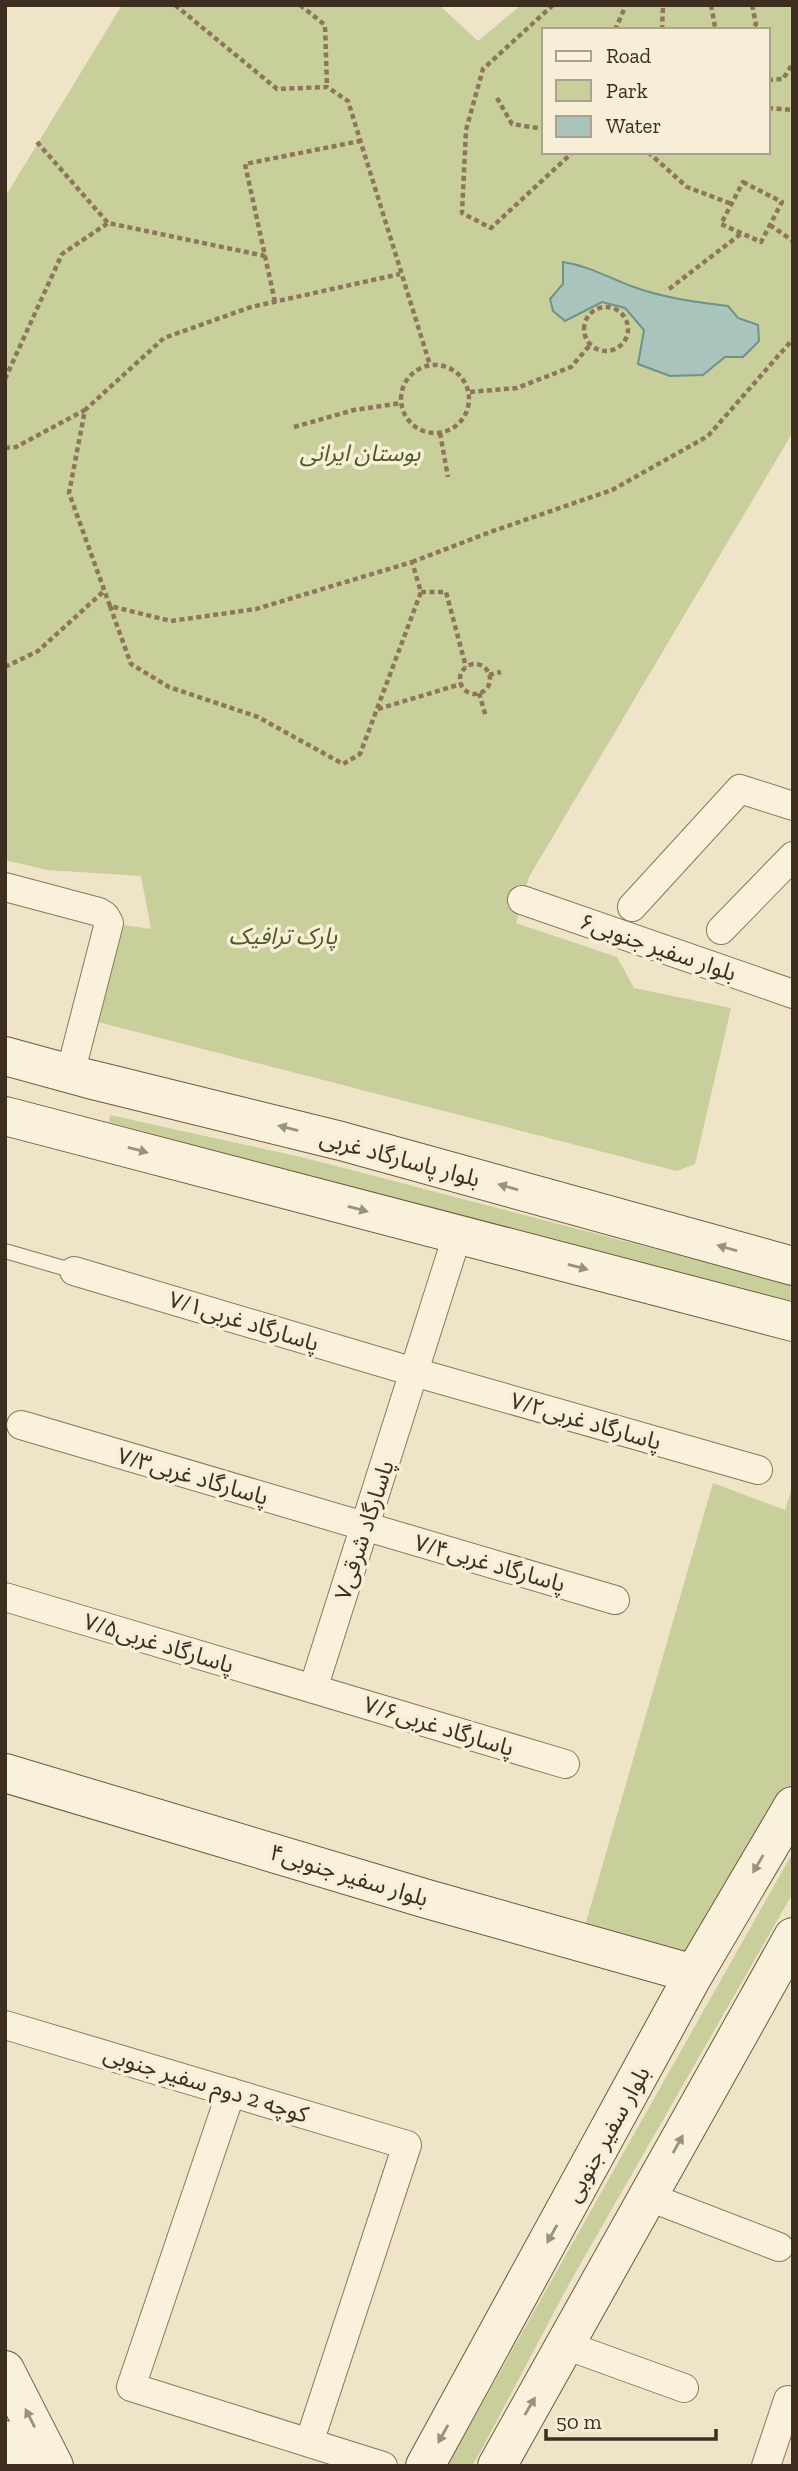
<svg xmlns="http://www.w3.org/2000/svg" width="798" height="2471" font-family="'Zilla Slab','Noto Sans Arabic',serif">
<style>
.green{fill:#c9cf9b;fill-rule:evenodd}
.water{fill:#a9c4bc;stroke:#6f938a;stroke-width:2}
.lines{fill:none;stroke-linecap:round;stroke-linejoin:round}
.lane-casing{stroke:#8d765c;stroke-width:16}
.street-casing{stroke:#8d765c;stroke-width:30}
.secondary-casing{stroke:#6f573f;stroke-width:40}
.path{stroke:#8d765c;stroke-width:4.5;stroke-dasharray:5 3.5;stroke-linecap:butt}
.lane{stroke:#faf1dc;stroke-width:14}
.street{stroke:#faf1dc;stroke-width:28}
.secondary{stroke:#faf1dc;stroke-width:38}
.oneway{fill:#9c907e}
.labels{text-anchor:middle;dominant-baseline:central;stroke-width:7;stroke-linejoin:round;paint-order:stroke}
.park-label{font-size:23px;font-style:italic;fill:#4d5a26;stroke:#f7eed8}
.street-label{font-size:23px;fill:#3d2e20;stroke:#f7eed8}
</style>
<rect width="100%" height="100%" fill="#f0e4c8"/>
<path class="green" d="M122,5H439L478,41L521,5H793V432L529,877L516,923L617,957L634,988L731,1008L695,1164L677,1171L98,1022L124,925L151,929L141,876L47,870L5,860V197ZM544,30H768V152H544Z
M110,1115L305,1158L793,1285V1302L493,1228L109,1122Z
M713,1483L785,1510L793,1484V1786L694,1974L578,1950Z
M793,1852V1893L569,2284L484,2445L472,2466H447Z"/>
<path class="water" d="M563,262C589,266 607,277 631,286C663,298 695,302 728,306L738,318L758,325L759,341L743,357H725L703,375L670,376L638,364L644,330L625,308L602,302L565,321L553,311L550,299L563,284Z"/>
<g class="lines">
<g class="lane-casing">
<path id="lane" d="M5,1251L74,1271"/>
</g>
<g class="street-casing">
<path id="street" d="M5,887L99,912L105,916L109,923L70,1074
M522,900L793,994
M632,907L740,789L793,806
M721,930L793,856
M74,1271L414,1372L758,1470
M21,1425L615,1600
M5,1597L565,1764
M313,1689L457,1236
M5,2025L407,2145L309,2443
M231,2092L131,2387L383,2466
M649,2197L779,2247
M565,2345L684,2388
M766,2466L788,2400"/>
</g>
<g class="secondary-casing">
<path id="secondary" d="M5,1056L89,1079L341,1141L793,1266
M5,1116L793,1322
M5,1773L427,1899L694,1974
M5,2370L54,2466
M5,2440L18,2466
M425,2466L694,1974L793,1806
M497,2466L793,1937"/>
</g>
<path class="path" d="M175,5L277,89L327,87L348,101L430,365
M300,5L325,25L327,87
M553,5L483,69L466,130L462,213L491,228L573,152
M711,5L715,27L712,30
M752,5L756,24L752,30
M615,30L626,5
M662,30L663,5
M768,80L783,79L793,63
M497,98L512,124L544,129
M768,108L793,110
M37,142L108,223L265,256
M648,152L687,187L732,204
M743,182L782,202L761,242L721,224Z
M770,225L793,241
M669,289L742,233
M275,302L245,164L360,141
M584 329a22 22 0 1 1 44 0a22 22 0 1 1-44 0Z
M401 399a34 34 0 1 1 68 0a34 34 0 1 1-68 0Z
M5,379L62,254L108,223
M470,392L517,388L571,367L590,345
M294,427L354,410L401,403
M440,433L448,477
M5,448L16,447L85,410
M412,562L493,531L612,490L708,436L793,339
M421,592H446L466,667
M110,606L131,664L169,687L258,717L343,764L360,754L421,592L412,562L256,609L171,621L110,606L69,493L85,410L164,338L251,307L400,274
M460 679a15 15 0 1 1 30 0a15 15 0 1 1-30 0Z
M5,667L38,651L104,591
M489,675L501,672
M479,693L486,717
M378,709L461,684"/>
<use href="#lane" class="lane"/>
<use href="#street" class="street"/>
<use href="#secondary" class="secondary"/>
</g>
<defs><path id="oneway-solid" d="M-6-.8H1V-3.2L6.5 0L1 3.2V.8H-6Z" transform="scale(1.75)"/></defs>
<g class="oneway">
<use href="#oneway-solid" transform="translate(288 1128) rotate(-166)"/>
<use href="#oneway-solid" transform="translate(138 1150) rotate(15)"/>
<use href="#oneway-solid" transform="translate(508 1187) rotate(-164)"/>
<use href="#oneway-solid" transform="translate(358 1209) rotate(15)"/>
<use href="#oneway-solid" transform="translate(727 1248) rotate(-164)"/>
<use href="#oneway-solid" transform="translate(578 1267) rotate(15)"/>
<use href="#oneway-solid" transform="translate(758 1864) rotate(120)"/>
<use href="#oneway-solid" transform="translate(678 2144) rotate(-61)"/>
<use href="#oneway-solid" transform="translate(552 2234) rotate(119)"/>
<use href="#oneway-solid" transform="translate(530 2406) rotate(-60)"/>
<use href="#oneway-solid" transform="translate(30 2418) rotate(-117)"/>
<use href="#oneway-solid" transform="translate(443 2434) rotate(119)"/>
</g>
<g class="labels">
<g class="park-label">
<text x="360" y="453">بوستان ایرانی</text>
<text x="283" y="936">پارک ترافیک</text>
</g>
<g class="street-label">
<text transform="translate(658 947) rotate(19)">بلوار سفیر جنوبی۶</text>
<text transform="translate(400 1158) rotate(15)">بلوار پاسارگاد غربی</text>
<text transform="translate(244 1321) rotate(17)">پاسارگاد غربی۷/۱</text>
<text transform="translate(586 1421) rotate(16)">پاسارگاد غربی۷/۲</text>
<text transform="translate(193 1476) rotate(16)">پاسارگاد غربی۷/۳</text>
<text transform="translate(364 1530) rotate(-72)">پاسارگاد شرقی۷</text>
<text transform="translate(490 1563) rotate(16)">پاسارگاد غربی۷/۴</text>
<text transform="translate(159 1643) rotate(17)">پاسارگاد غربی۷/۵</text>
<text transform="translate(439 1726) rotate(17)">پاسارگاد غربی۷/۶</text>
<text transform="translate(349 1875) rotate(17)">بلوار سفیر جنوبی۴</text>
<text transform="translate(206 2084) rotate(17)">کوچه 2 دوم سفیر جنوبی</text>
<text transform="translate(607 2134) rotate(-61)">بلوار سفیر جنوبی</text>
</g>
</g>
<rect width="798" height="2471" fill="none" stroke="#3d2e20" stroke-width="14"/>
<rect x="542" y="28" width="228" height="126" fill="#f7eed8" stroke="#ada18e" stroke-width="2"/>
<rect x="556" y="51" width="35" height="10" fill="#faf1dc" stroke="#ada18e" stroke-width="2"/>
<text x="606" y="63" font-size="21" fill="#3d2e20">Road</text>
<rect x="556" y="80" width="35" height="21" fill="#c9cf9b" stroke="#ada18e" stroke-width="2"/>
<text x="606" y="98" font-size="21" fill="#3d2e20">Park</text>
<rect x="556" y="116" width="35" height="21" fill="#a9c4bc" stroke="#ada18e" stroke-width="2"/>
<text x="606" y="133" font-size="21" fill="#3d2e20">Water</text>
<path d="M546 2429v10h170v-10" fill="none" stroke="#3d2e20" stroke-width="3.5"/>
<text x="556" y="2429" font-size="21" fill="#3d2e20" stroke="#f7eed8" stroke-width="5" paint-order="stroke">50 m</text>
</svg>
